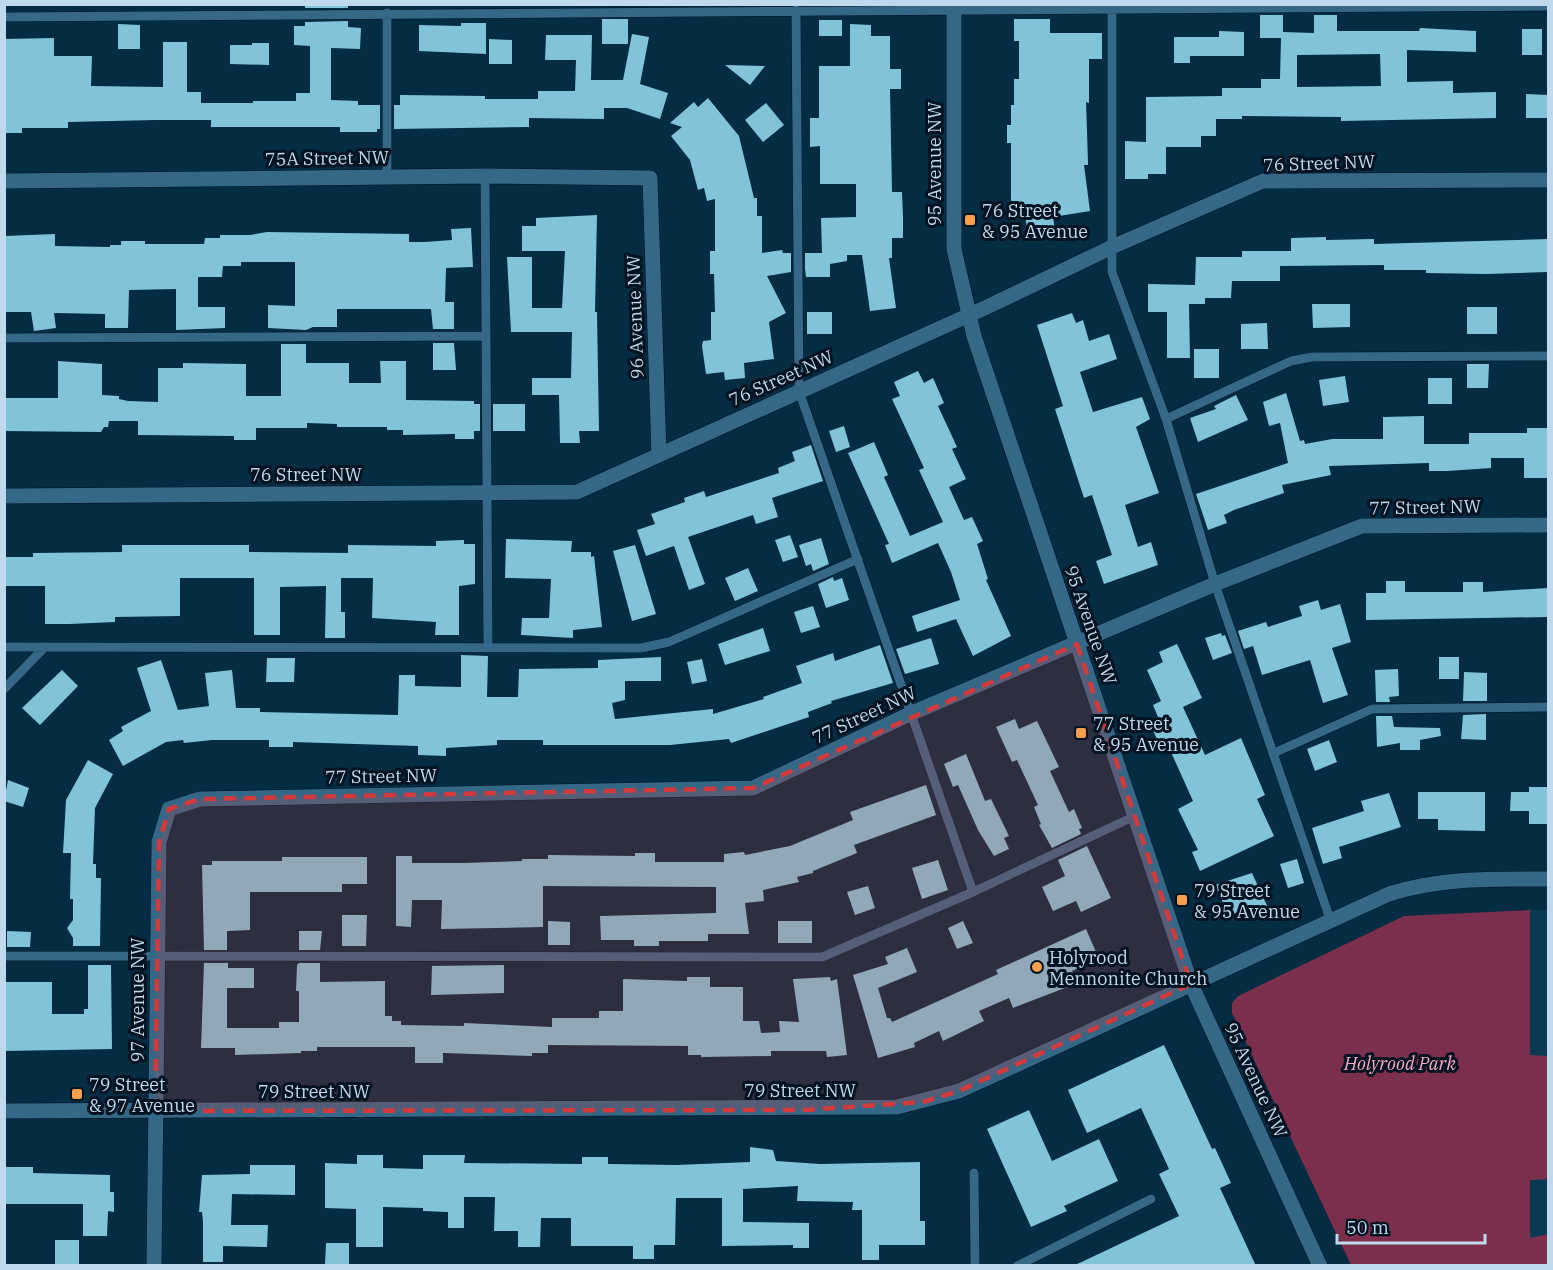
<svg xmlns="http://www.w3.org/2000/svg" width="1553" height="1270" font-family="'IBM Plex Serif',serif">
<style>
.built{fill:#0a3a53}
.green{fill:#7c2f4c}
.building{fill:#81c4d9;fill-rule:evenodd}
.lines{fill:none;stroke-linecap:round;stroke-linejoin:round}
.lane-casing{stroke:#001323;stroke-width:10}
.street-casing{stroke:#001323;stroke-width:16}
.secondary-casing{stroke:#001323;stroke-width:16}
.lane{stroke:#356787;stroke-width:9}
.street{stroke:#356787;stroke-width:15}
.secondary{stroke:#356787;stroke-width:15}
.marked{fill:#d43a3c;fill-opacity:0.2;stroke:#d43a3c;stroke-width:4.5;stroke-dasharray:12 8;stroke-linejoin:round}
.poi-dot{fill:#fa9f4f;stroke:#011320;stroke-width:2}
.labels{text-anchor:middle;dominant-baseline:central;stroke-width:6;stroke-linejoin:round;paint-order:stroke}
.street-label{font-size:18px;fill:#c0d9ec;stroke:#011320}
.poi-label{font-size:18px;fill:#c0d9ec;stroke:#011320;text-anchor:start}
.park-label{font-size:18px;font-style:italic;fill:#fba9c2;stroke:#011320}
</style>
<rect width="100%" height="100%" fill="#042c43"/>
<path class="built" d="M1530,910H1548V1265H1530Z"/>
<path class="green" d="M1530,910V1055L1548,1056V1179L1530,1180V1238L1548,1234V1265H1351L1232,1013V1003L1238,996L1404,916Z"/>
<path class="building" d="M305,4H348V8H305Z
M1260,15H1283V32L1314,33V15H1337V31H1419L1420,28L1476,31V52L1407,50V82L1453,81V93L1496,92V118L1341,121V117L1242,116V119H1216V136H1201V147H1166V174H1148V179H1125V141L1146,142V97L1222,96V88H1261V79H1280L1281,38H1260ZM1297,55L1380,54L1381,86L1297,87Z
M602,19H628V44H602Z
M1014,19H1050V33H1102V59H1089V103L1086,102L1088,162V165H1084L1090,211L1053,217L1055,231L1029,236L1025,217L1014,219L1011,199V143H1007V125H1011V105H1014V79H1019V41H1014Z
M819,20H842V36H819Z
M348,21V27L361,28L360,49L331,48V100L358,101V105H380V129H377V132H340V127H211V120H155L68,122V128H22V133H4V39L54,38V56H92L91,86L163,87V42H187V92H201V103H253V101H296V93H310V46L294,45V26H305V22Z
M461,23H486V54L419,51V25L461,26Z
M118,24L140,25V49H118Z
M850,24L871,25V36H890V69H901V89H890L892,192H902L903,218V238H892V258H889L896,308L870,311L862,255H847V261L830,264V277H806L805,269V253H822L821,218L856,217V184H820V146L810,147V118H819V66H850Z
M1522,29H1542V55H1522Z
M1219,31L1244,32V56H1190V63H1174V37H1219Z
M632,34L649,37L640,84L668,93L660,119L627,108H604V119L529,118V127L394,129V105H400V95L485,96V99H538V91H575L576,60H545L546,35H592L591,80H623Z
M489,39L512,40V64H489Z
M252,43H269V65L230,64V45H252Z
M725,65L765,66L750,85Z
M1526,94L1548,95V118H1526Z
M708,98L739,136L754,198H757V216H762V253L782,250L783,253H791V272L767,276L786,313L769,322L774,359L744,363L745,378L725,380L724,372L706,374L702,346L703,341L711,340V312H715L714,274H710V251H715V199L707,201L704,188L698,190L690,160L671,136L682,127L670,123L694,102L698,107Z
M766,103L784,125L763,142L745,120Z
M597,215L595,312H597L599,431H579L580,443H560L559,395H532V378H571L572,332H511L507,257H532V308H562L565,251H522V226H536V218Z
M471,228L473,267L446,268L445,302H454V329H433L431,309H337V327H313L306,330L268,328V305L295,306V262H241V266H223L222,277H198V307H225V328L176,330V289L129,290L128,328H105V314L54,313L56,328L34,331L31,312H4V236L55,234V246L110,247V245H121V241H145V244H204L205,238H220V235H250L267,232L409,234V242H425L452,240L451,229Z
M1326,237V240L1374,239V244L1548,239V272L1487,274L1426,273V270H1384V265L1280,266V281H1232L1231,298H1205V304H1189L1190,358H1167V312H1148V284L1195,285L1196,257H1242V251H1291V238Z
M1312,304H1350V327L1313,328Z
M1467,307H1497V334H1467Z
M807,312H832V334H807Z
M1072,313L1076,323L1083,320L1089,341L1109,334L1117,359L1080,372L1093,412L1142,397L1150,419L1136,427L1159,493L1125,505L1138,547L1151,542L1158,565L1104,584L1096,561L1112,555L1092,495L1084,498L1055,409L1063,406L1037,325Z
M1267,323L1268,349H1241V324Z
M433,343H454L456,370H433Z
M281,344H306V363H349V383H381L380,361H406V400L474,401V404H480V431H474V439H455V434L403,435V430H387V427H337V424L307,423V428H256V440H234V436L138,435V421H109L108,427H104L101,432L4,431V398H58V361L102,364V395L119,396V399L128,401L158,402V368H183V363L246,364V396H281Z
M1194,349H1219V378H1194Z
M1467,364H1489L1488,388H1467Z
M918,371L924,383L933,378L944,403L938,406L957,447L952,449L966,479L949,487L964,520L972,517L983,541L977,544L988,579L986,580L1011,636L973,656L956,619L917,632L912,616L960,600L951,572L938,543L892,563L885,545L889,544L848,453L874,442L888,475L884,477L910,536L943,522L919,470L924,468L892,399L900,396L894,382Z
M1345,376L1349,402L1323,406L1319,380Z
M1428,378H1452V404H1428Z
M1286,393L1300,441L1304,440L1305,444L1332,439H1383V417L1424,416V444H1469V433H1527V428H1548V478H1524V458H1491V468L1447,471H1429V463L1329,466L1331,475L1282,485L1284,493L1234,510L1224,515L1227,523L1208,530L1196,494L1288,463L1280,423L1269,426L1263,402Z
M1236,395L1248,420L1198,442L1190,418L1216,409L1214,406Z
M493,404H525V431H493Z
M844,426L850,447L836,452L829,431Z
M811,445L823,481L772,498L778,517L756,524L753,515L688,537L705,584L689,590L674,546L646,556L637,530L655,524L651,514L685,502L684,498L704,491L706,497L779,473L778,468L795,461L792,452Z
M790,535L798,557L783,562L775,540Z
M821,538L829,564L813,571L811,564L806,566L799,545Z
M506,539L572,541L571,552H591V557L594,556L602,627L573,630V638L521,635L522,618H549L551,579L505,578Z
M464,540V544H475V584L459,586V635H435L436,622L372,618L373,578H341V612H345V638H325L326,586L280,587V635H254V578H180V616L115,617V622L69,624H45V586H4V557H33V553L122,552V545H249V552L348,553V545L436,546V541Z
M635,545L656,614L632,621L613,551Z
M748,568L758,591L735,601L725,578Z
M833,577L834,581L842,578L849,600L826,608L818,584Z
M1386,581H1405V592H1463V582H1483V592L1548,588V617L1366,620V593H1386Z
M1318,600L1321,610L1340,604L1351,642L1332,648L1348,695L1323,703L1310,660L1262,675L1253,646L1244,649L1238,631L1266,622L1268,627L1302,616L1299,606Z
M813,606L820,627L801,633L794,612Z
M763,628L770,651L725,665L718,644Z
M1221,633L1222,636L1225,635L1232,653L1213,660L1205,638Z
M931,638L939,664L905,674L896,649Z
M1177,644L1202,698L1183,707L1205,755L1241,738L1265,795L1257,799L1274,836L1200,871L1192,852L1198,850L1178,809L1193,801L1166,741L1159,744L1151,726L1160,722L1153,705L1161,701L1147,670L1163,662L1159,652Z
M880,645L893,683L831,701L832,703L808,712L809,717L731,743L729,739L670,745H543V740H497V745L446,748V756L418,755V746L293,742V747H269V740H212L184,743L183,740L166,742L123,766L109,740L123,731L121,727L151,711L137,668L161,660L178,710L209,706L205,673L232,670L236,708H260V712L398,715L399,675H415V686L461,687V655L488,656L487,697H518L519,669L598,668V660L661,657V681H625V700L612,703L615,719L713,709V714L764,699L763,697L802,683L796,666L833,653L835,661Z
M1439,657H1459V679H1439Z
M267,658H295L294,682H266Z
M702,659L707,681L692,684L687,662Z
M1398,669L1399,696L1389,697L1390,702H1376L1375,670Z
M62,670L78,686L40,725L22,708Z
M1464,672L1487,673V701H1463Z
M1486,714V740L1461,739L1463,715Z
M1376,716H1392L1394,727L1440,728L1441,736L1420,740V750H1400V743L1377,747Z
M1015,719L1019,729L1037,721L1059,767L1050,771L1069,812L1074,809L1082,828L1079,829L1081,834L1052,848L1039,825L1041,824L1034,807L1038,805L1017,760L1012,762L996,727Z
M1329,740L1337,762L1315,771L1307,749Z
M966,754L985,801L991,799L1009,836L1004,838L1009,849L994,856L978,830L958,785L953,787L944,764Z
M88,760L113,774L95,808L93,864H96V878H101L100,946H73V938L67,928L73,920V899H70L71,853H63L66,800Z
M8,780L29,788L23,807L4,801Z
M926,785L936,815L854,845L857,853L813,871V873L797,877L799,882L763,890L764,901L745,903L749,934H708V941H659V946H634V940H601L600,916L716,913V887L543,886V927L441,929L442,900H412L411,927L396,926V856H412V863H463L522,861V859H548V855L635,856V853H655V862H724V854L744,852L745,855L790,846L853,820L850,812Z
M1529,787H1548V824H1529V811H1510L1511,792H1529Z
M1418,792H1485V831L1438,830V819H1418Z
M1389,793L1401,827L1339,847L1342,858L1323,864L1312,828L1364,811L1361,801Z
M1087,846L1111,898L1081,912L1076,901L1053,911L1042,887L1065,876L1058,860Z
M282,857H367V884H342V892H250V930L227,931V950H204L202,865H212V861H282Z
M1297,859L1304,883L1288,888L1280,864Z
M938,860L948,890L922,899L912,868Z
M1252,873L1269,910L1251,918L1246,908L1229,916L1215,885Z
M868,886L875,908L855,915L847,892Z
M342,915H367L366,946H342Z
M548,921L570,922V945H548Z
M778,921H812V943H778Z
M963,921L973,943L957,949L948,928Z
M1086,929L1099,959L1072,971L1077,982L1075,984L1013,1008L1009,998L979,1011L984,1021L943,1041L939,1031L914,1043L915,1047L878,1058L853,975L888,964L885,957L907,948L917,972L878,988L887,1018H890L892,1022L998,974L996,970Z
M7,931L31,932L30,947H7Z
M299,931H322L320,950H299Z
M204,963H228V968H254V988H227V1028H279V1022H299V991H296L297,965L299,963H320V982L385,981V1016H392V1021H401V1025L464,1026V1023L552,1027V1018H599V1011H623V979L687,981V977H710V987H743V1021H759L761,1033L780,1032L779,1021L799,1022L793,979L830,977L831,981L837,979L847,1055L827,1057L826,1051H771V1056L701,1057V1055H688V1046L548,1045V1053H532V1056L443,1053V1063H415V1047H317V1051H301V1053L235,1055V1048H201Z
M88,965H111L112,1049L4,1051V982H52V1014H84V1009H88Z
M504,965V993L431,995L432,966Z
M1164,1045L1212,1149L1215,1148L1231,1183L1220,1188L1256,1266H1073L1179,1216L1159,1174L1169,1169L1141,1108L1087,1133L1068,1090Z
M1029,1110L1052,1161L1099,1139L1118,1181L1064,1206L1067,1211L1031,1227L987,1129Z
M750,1147L773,1150L776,1161L820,1164L920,1162V1221H925V1245H879V1260H862V1210H852L853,1202L797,1201L798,1186L743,1189V1222L809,1223V1248H793V1245L722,1246V1198H676L675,1245H654V1259H633V1246H571V1218H541L540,1247H518V1231H494L495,1197H464V1228H448V1212L423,1211V1208L383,1207V1247H356V1209L325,1208V1163L357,1164V1155H383V1168L423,1169V1155H465L464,1163L582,1164V1157H608V1164L676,1165L750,1162Z
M250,1165H295V1195L232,1194L231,1225H268L267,1247L223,1246V1262H203V1222L202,1212H199L202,1175L250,1174Z
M4,1167H33V1173L110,1175V1192H114V1212L108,1211L107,1236H83V1204H4Z
M55,1240H79V1265L55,1264Z
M326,1243H349V1265H325Z"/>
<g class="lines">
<g class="lane-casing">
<path id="lane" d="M1112,8V272L1166,419L1215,584L1330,919
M796,10L799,391L973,892
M4,17L1548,6
M485,176L488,648
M387,177V13
M4,338L486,336
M1166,419L1291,361L1312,357L1548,356
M4,647L641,648L669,642L858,559
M4,689L45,647
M1274,753L1372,709L1548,707
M4,956L822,957L973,892L1135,816
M974,1173L975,1266
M1017,1266L1151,1199"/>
</g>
<g class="street-casing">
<path id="street" d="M4,181L485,176L650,178L659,455
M4,496L577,492L987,307L1112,247L1263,181L1548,180
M154,1266L159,842L169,809L200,799L753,788L912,713L1215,584L1362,526L1548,525"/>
</g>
<g class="secondary-casing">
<path id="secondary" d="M954,4V249L974,336L1191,984L1320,1266
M4,1111L897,1107L959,1091L1389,894C1441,877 1494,879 1548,879"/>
</g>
<use href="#lane" class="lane"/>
<use href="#street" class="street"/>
<use href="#secondary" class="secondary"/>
</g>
<path class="marked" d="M1077,644L1191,984L959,1091L923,1102L806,1110L155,1111L159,842L169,809L200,799L753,788Z"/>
<g class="poi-dot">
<rect x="964" y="214" width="12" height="12" rx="3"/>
<rect x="1075" y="727" width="12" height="12" rx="3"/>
<rect x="1176" y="894" width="12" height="12" rx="3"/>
<circle cx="1037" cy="967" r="6"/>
<rect x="71" y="1088" width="12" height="12" rx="3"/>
</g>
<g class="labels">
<g class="street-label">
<text transform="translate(327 158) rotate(-1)">75A Street NW</text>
<text transform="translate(1319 163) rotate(-2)">76 Street NW</text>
<text transform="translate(934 164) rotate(-90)">95 Avenue NW</text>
<text transform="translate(635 317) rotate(-92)">96 Avenue NW</text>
<text transform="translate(781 378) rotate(-24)">76 Street NW</text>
<text x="306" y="474">76 Street NW</text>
<text transform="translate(1425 507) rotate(-1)">77 Street NW</text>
<text transform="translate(1091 625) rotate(71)">95 Avenue NW</text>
<text transform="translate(864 715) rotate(-25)">77 Street NW</text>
<text transform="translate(381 776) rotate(-1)">77 Street NW</text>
<text transform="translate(137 1000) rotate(-90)">97 Avenue NW</text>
<text transform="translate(1256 1080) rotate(65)">95 Avenue NW</text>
<text x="800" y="1090">79 Street NW</text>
<text x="314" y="1091">79 Street NW</text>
</g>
<g class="poi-label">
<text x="982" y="210">76 Street<tspan x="982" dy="21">&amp; 95 Avenue</tspan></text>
<text x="1093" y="723">77 Street<tspan x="1093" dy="21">&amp; 95 Avenue</tspan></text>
<text x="1194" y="890">79 Street<tspan x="1194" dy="21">&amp; 95 Avenue</tspan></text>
<text x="1049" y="957">Holyrood<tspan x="1049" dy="21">Mennonite Church</tspan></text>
<text x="89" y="1084">79 Street<tspan x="89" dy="21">&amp; 97 Avenue</tspan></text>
</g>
<g class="park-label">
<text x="1400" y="1063">Holyrood Park</text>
</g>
</g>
<rect width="1553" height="1270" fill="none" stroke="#c0d9ec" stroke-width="12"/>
<path d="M1337 1234v9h148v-9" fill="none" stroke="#c0d9ec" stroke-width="3"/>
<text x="1346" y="1234" font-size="18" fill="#c0d9ec" stroke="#011320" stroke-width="4.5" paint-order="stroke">50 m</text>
</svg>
